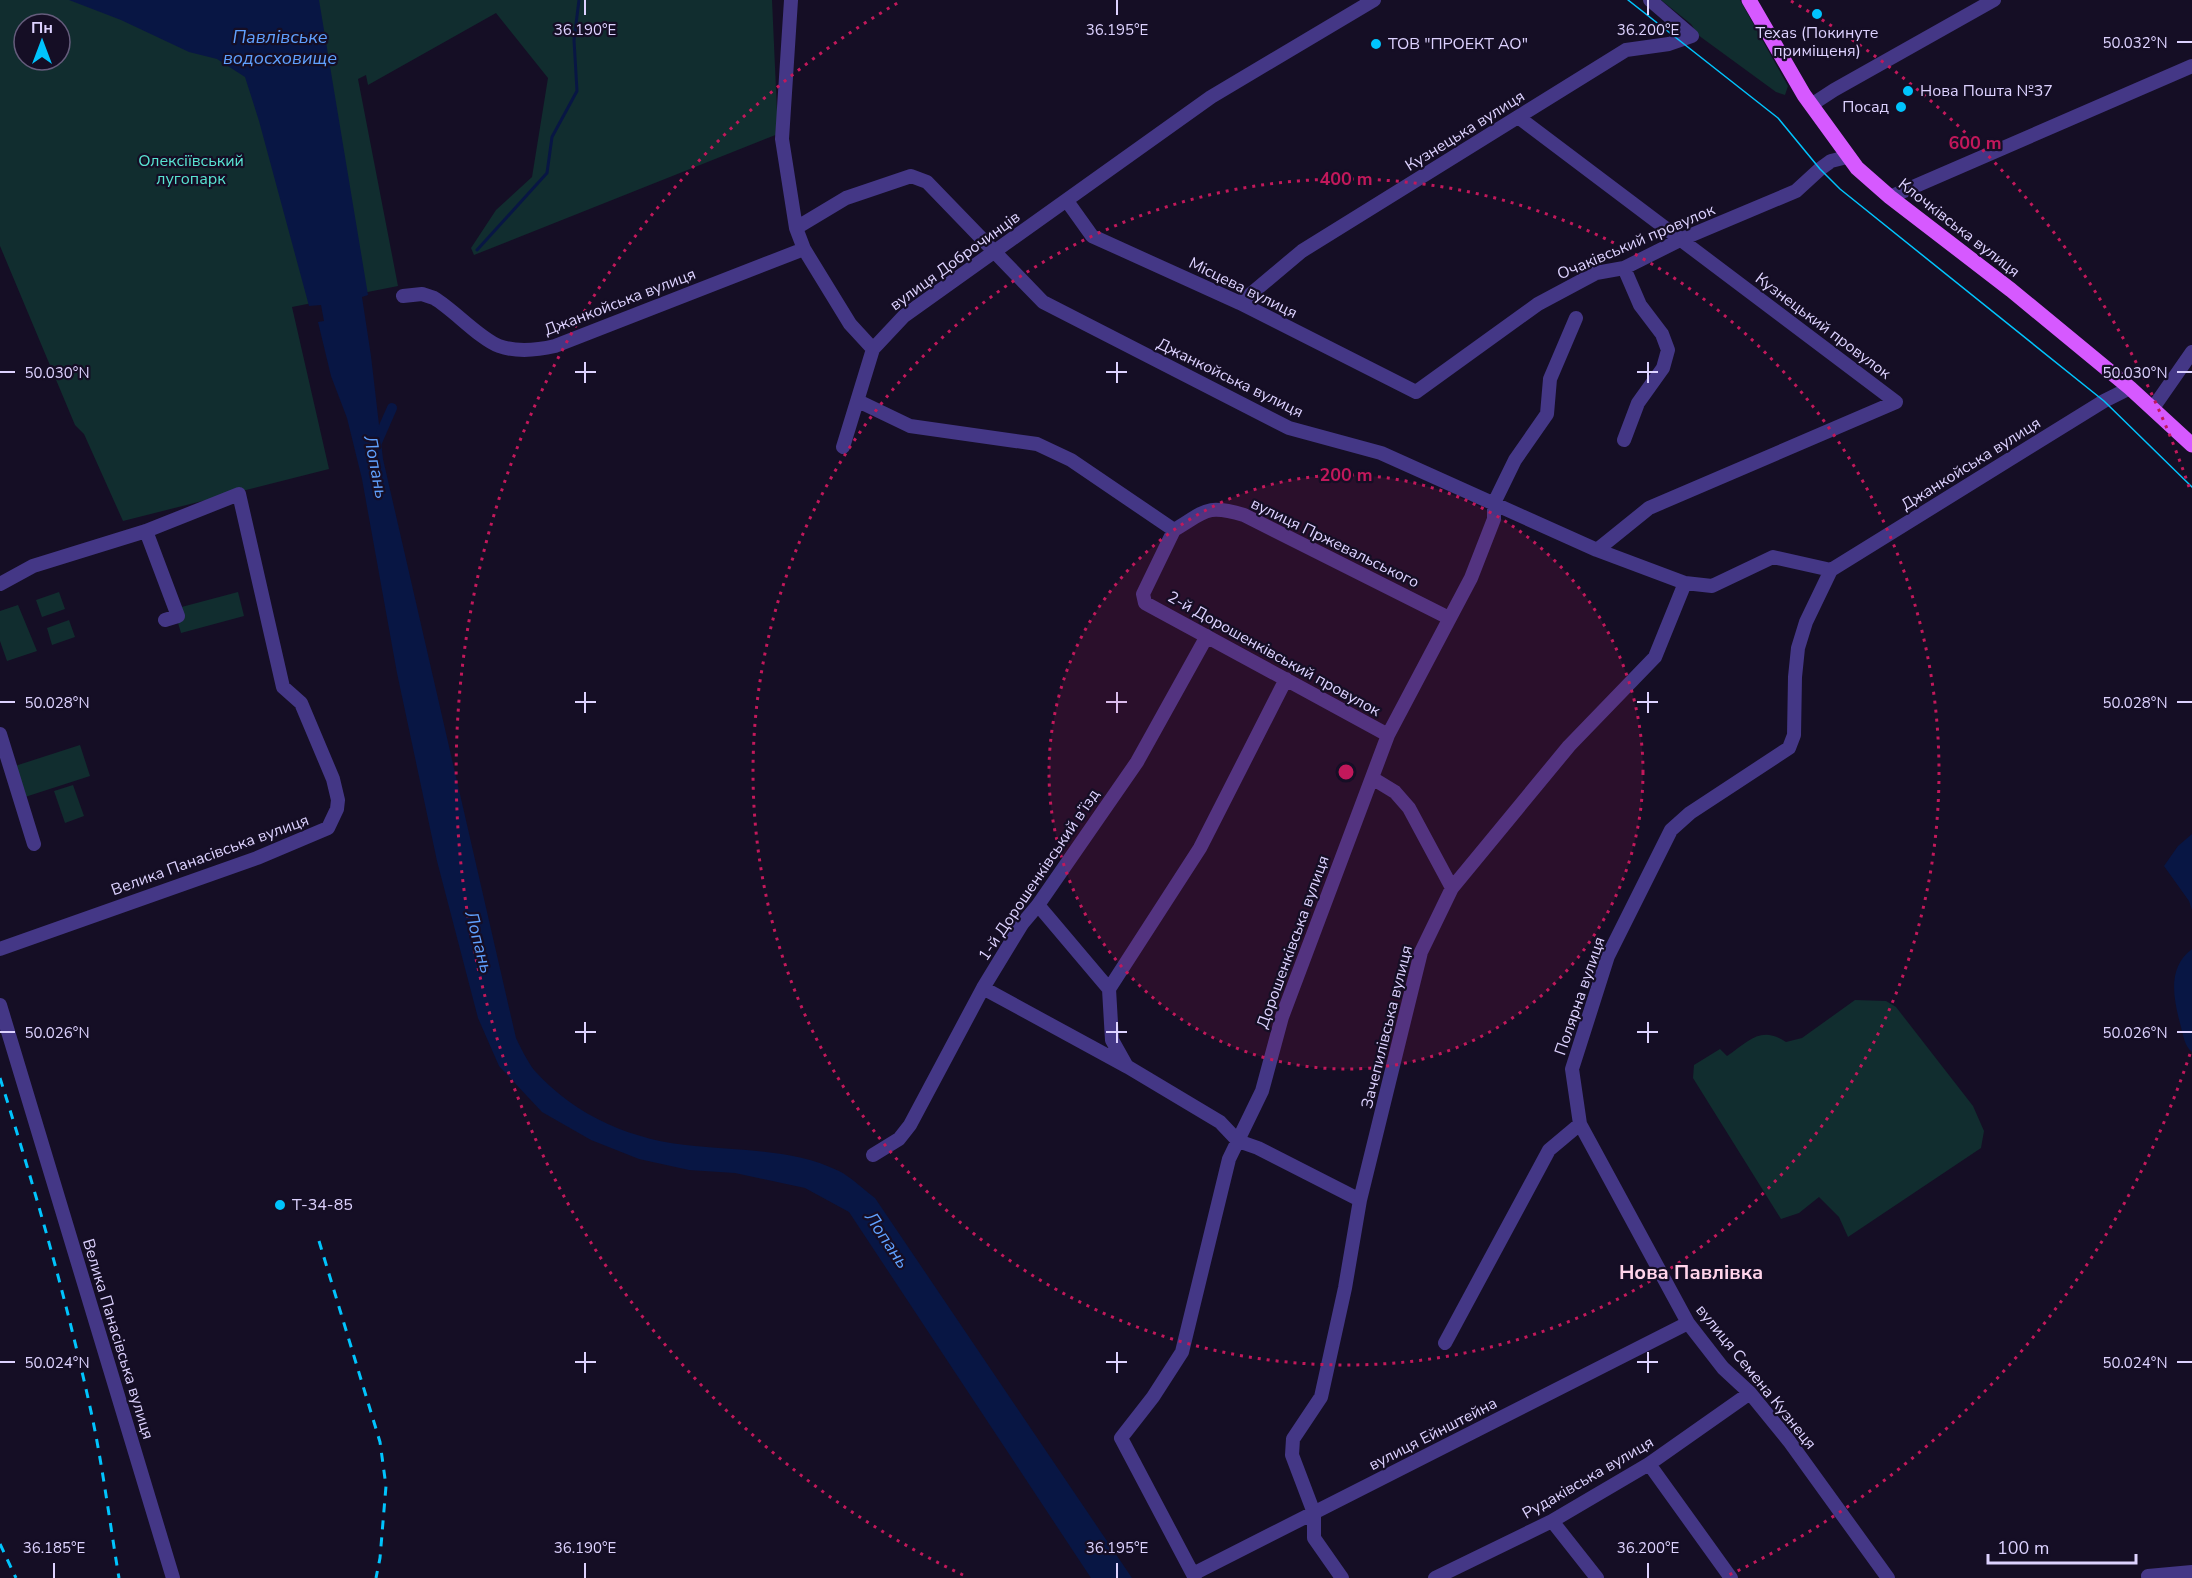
<svg xmlns="http://www.w3.org/2000/svg" width="2192" height="1578" font-family="'Nunito Sans',sans-serif">
<style>
.green{fill:#112d2f;fill-rule:evenodd}
.water{fill:#081644}
.lines{fill:none;stroke-linecap:round;stroke-linejoin:round}
.stream{stroke:#081644;stroke-width:3}
.canal{stroke:#081644;stroke-width:10}
.minor{stroke:#443786;stroke-width:14}
.major{stroke:#d659ff;stroke-width:15}
.tram{stroke:#00c4fd;stroke-width:1.5}
.rail{stroke:#00c4fd;stroke-width:3;stroke-dasharray:9 8;stroke-linecap:butt}
.ticks{fill:none;stroke:#ddd2ff;stroke-width:2}
.ring{fill:none;stroke:#c2185b;stroke-width:3;stroke-dasharray:3 6}
.poi-dot{fill:#00c4fd;stroke:#150e25;stroke-width:2}
.labels{text-anchor:middle;dominant-baseline:central;stroke-width:4.5;stroke-linejoin:round;paint-order:stroke}
.poi-label{font-size:16px;fill:#ddd2ff;stroke:#150e25;text-anchor:start}
.street-label{font-size:16px;fill:#ddd2ff;stroke:#150e25}
.park-label{font-size:16px;fill:#59e4d2;stroke:#150e25}
.water-label{font-size:18px;font-style:italic;fill:#60a1ff;stroke:#150e25}
.quarter-label{font-size:20px;font-weight:bold;fill:#ffd4ea;stroke:#150e25}
.ticks-label{font-size:15px;text-anchor:middle;fill:#ddd2ff;stroke:#150e25;stroke-width:4.5;stroke-linejoin:round;paint-order:stroke}
.centre{fill:#c2185b;stroke:#150e25;stroke-width:3}
.ring-label{font-size:18px;text-anchor:middle;font-weight:bold;fill:#c2185b;stroke:#150e25;stroke-width:4.5;stroke-linejoin:round;paint-order:stroke}
</style>
<rect width="100%" height="100%" fill="#150e25"/>
<path class="green" d="M0,0H772L778,134L474,255L471,248L496,210L532,177L548,78L496,13L368,85L366,75L358,79L398,286L292,307L329,469L123,521L84,434L75,425L0,246ZM24,24H60V60H24Z
M1661,0H1740L1788,86L1785,95L1776,92L1698,35L1691,24Z
M59,592L65,609L42,617L36,600Z
M238,592L244,616L181,633L174,609Z
M18,605L37,651L7,661L0,641V611Z
M69,620L75,637L52,645L47,628Z
M80,745L90,776L25,797L15,766Z
M73,785L84,816L65,823L54,791Z
M1855,1000L1886,1001L1896,1007L1973,1106L1984,1131L1981,1148L1848,1237L1839,1217L1819,1197L1799,1213L1781,1219L1693,1078L1694,1065L1720,1049L1727,1056C1749,1041 1761,1025 1786,1042L1802,1038Z"/>
<path class="water" d="M69,0H319L368,295L362,297L371,356L383,459L516,1038C521,1048 527,1061 534,1070C576,1117 634,1141 695,1146C743,1151 794,1149 839,1171C851,1177 864,1190 875,1198L1132,1578H1091L849,1212L805,1188L735,1173L689,1170L639,1159L591,1140L542,1112L499,1066L478,1018L437,861L397,673L362,479L347,418L331,376L318,322L324,321L321,305L309,306L259,121L245,77L217,59L189,52L121,20Z
M2192,834V910L2189,901L2164,866L2178,846Z
M2192,949V1052C2185,1047 2183,1035 2181,1027C2174,1001 2166,968 2192,949Z"/>
<g class="lines">
<path class="stream" d="M477,250L547,173L552,137L577,91L574,40L579,0"/>
<path class="canal" d="M374,449L392,408"/>
<path class="minor" d="M791,0L782,139L796,228L804,249L850,324L873,349
M1811,105L1834,90L1994,0
M1518,117L1896,402L1649,508L1597,550
M1890,197L2192,66
M1067,201L1092,236L1240,303L1416,392L1538,304L1596,273L1624,268L1682,239L1796,191L1820,169L1831,161L1847,157
M796,228L846,198L911,176L927,182L1043,302L1289,428L1381,453L1597,550L1685,583L1712,586L1773,557L1831,570
M1624,268L1640,305L1662,334L1668,350L1663,368L1638,403L1624,440
M403,296L422,294L434,298C454,310 480,339 499,346C516,352 538,350 555,346L804,249
M1240,303L1302,251L1626,50L1669,44L1692,36L1650,0
M858,401L910,426L1037,444L1071,460L1174,530
M2153,408L2192,352
M843,447L873,349L904,316L1211,97L1374,0
M1174,530L1143,594L1145,603L1388,735
M1174,530C1206,511 1206,504 1244,515L1449,618
M146,531L178,616L165,620
M0,584L33,566L146,531L239,494L283,687L301,703L333,779L338,800L337,809L328,828L257,858L0,949
M0,734L34,844
M1372,778L1395,792L1409,808L1452,888
M1038,905L1109,989L1112,1040L1126,1065
M983,988L1128,1067L1220,1122L1238,1141L1258,1148L1360,1200
M1109,989L1200,848L1286,679
M0,1005L173,1578
M873,1155L899,1139L910,1125L983,988L1022,924L1038,905L1137,762L1207,636
M1445,1343L1549,1150L1580,1124
M1649,1464L1731,1578
M1552,1521L1597,1578
M1193,1574L1688,1323
M2148,1576L2192,1572
M1195,1578L1121,1438L1153,1397L1182,1352L1229,1159L1262,1091L1282,1017L1388,735L1471,578L1494,519V503L1515,460L1547,414L1550,379L1576,318
M1342,1578L1314,1538V1513L1292,1455L1293,1439L1321,1397L1345,1288L1360,1200L1421,952L1452,888L1569,746L1655,657L1685,583
M1435,1578L1552,1521L1649,1464L1750,1393
M1888,1578L1789,1441L1750,1393L1723,1368L1688,1323L1580,1124L1572,1069L1608,956L1671,830L1690,813L1789,748L1794,735L1795,677L1798,648L1806,622L1831,570L2104,401L2130,388"/>
<path class="major" d="M1749,0L1804,95L1857,168L1890,197L2011,290L2130,388L2192,445"/>
<path class="tram" d="M1628,0L1778,118L1820,169L1840,189L2104,401L2192,487"/>
<path class="rail" d="M0,1078C35,1189 67,1301 92,1416C103,1469 110,1524 119,1578
M319,1241L380,1442L386,1486L380,1558L376,1578
M0,1544L16,1578"/>
</g>
<path class="ticks" d="M585,0V15M1117,0V15M1648,0V15M2177,42H2192M585,362V383M1117,362V383M1648,362V383M0,372H15M575,372H596M1106,372H1127M1637,372H1658M2177,372H2192M585,692V713M1117,692V713M1648,692V713M0,702H15M575,702H596M1106,702H1127M1637,702H1658M2177,702H2192M585,1022V1043M1117,1022V1043M1648,1022V1043M0,1032H15M575,1032H596M1106,1032H1127M1637,1032H1658M2177,1032H2192M585,1352V1373M1117,1352V1373M1648,1352V1373M0,1362H15M575,1362H596M1106,1362H1127M1637,1362H1658M2177,1362H2192M54,1563V1578M585,1563V1578M1117,1563V1578M1648,1563V1578"/>
<circle cx="1346" cy="772" r="297" fill="#c2185b" fill-opacity=".12"/>
<g class="ring">
<circle cx="1346" cy="772" r="297"/>
<circle cx="1346" cy="772" r="593"/>
<path d="M2190 1054A890 890 0 0 1 1729 1575M963 1575A890 890 0 0 1 901 1M1791 1A890 890 0 0 1 2190 490"/>
</g>
<g class="poi-dot">
<circle cx="1817" cy="14" r="6"/>
<circle cx="1376" cy="44" r="6"/>
<circle cx="1908" cy="91" r="6"/>
<circle cx="1901" cy="107" r="6"/>
<circle cx="280" cy="1205" r="6"/>
</g>
<g class="labels">
<g class="poi-label">
<text x="1817" y="33" text-anchor="middle">Texas (Покинуте<tspan x="1817" dy="18">приміщеня)</tspan></text>
<text x="1388" y="44">ТОВ "ПРОЕКТ АО"</text>
<text x="1920" y="91">Нова Пошта №37</text>
<text x="1889" y="107" text-anchor="end">Посад</text>
<text x="292" y="1205">Т-34-85</text>
</g>
<g class="street-label">
<text transform="translate(1465 131) rotate(-32)">Кузнецька вулиця</text>
<text transform="translate(1959 228) rotate(38)">Клочківська вулиця</text>
<text transform="translate(1636 242) rotate(-23)">Очаківський провулок</text>
<text transform="translate(955 261) rotate(-36)">вулиця Доброчинців</text>
<text transform="translate(1243 288) rotate(26)">Місцева вулиця</text>
<text transform="translate(620 302) rotate(-21)">Джанкойська вулиця</text>
<text transform="translate(1823 326) rotate(37)">Кузнецький провулок</text>
<text transform="translate(1230 378) rotate(26)">Джанкойська вулиця</text>
<text transform="translate(1971 464) rotate(-32)">Джанкойська вулиця</text>
<text transform="translate(1335 543) rotate(26)">вулиця Пржевальського</text>
<text transform="translate(1274 654) rotate(29)">2-й Дорошенківський провулок</text>
<text transform="translate(210 855) rotate(-20)">Велика Панасівська вулиця</text>
<text transform="translate(1039 875) rotate(-56)">1-й Дорошенківський в’їзд</text>
<text transform="translate(1293 942) rotate(-70)">Дорошенківська вулиця</text>
<text transform="translate(1580 996) rotate(-71)">Полярна вулиця</text>
<text transform="translate(1387 1027) rotate(-76)">Зачепилівська вулиця</text>
<text transform="translate(118 1339) rotate(73)">Велика Панасівська вулиця</text>
<text transform="translate(1756 1377) rotate(51)">вулиця Семена Кузнеця</text>
<text transform="translate(1433 1434) rotate(-27)">вулиця Ейнштейна</text>
<text transform="translate(1588 1478) rotate(-30)">Рудаківська вулиця</text>
</g>
<g class="park-label">
<text x="191" y="161">Олексіївський<tspan x="191" dy="18">лугопарк</tspan></text>
</g>
<g class="water-label">
<text x="280" y="37">Павлівське<tspan x="280" dy="21">водосховище</tspan></text>
<text transform="translate(376 467) rotate(79)">Лопань</text>
<text transform="translate(479 942) rotate(75)">Лопань</text>
<text transform="translate(887 1240) rotate(56)">Лопань</text>
</g>
<g class="quarter-label">
<text x="1691" y="1272">Нова Павлівка</text>
</g>
</g>
<g class="ticks-label">
<text x="585" y="35">36.190°E</text>
<text x="1117" y="35">36.195°E</text>
<text x="1648" y="35">36.200°E</text>
<text x="2135" y="48">50.032°N</text>
<text x="57" y="378">50.030°N</text>
<text x="2135" y="378">50.030°N</text>
<text x="57" y="708">50.028°N</text>
<text x="2135" y="708">50.028°N</text>
<text x="57" y="1038">50.026°N</text>
<text x="2135" y="1038">50.026°N</text>
<text x="57" y="1368">50.024°N</text>
<text x="2135" y="1368">50.024°N</text>
<text x="54" y="1553">36.185°E</text>
<text x="585" y="1553">36.190°E</text>
<text x="1117" y="1553">36.195°E</text>
<text x="1648" y="1553">36.200°E</text>
</g>
<circle cx="1346" cy="772" r="9" class="centre"/>
<g class="ring-label">
<text x="1975" y="149">600 m</text>
<text x="1346" y="185">400 m</text>
<text x="1346" y="481">200 m</text>
</g>
<g transform="translate(42 42)"><circle r="28" fill="#150e25" stroke="#655c7c" stroke-width="1.5"/>
<path d="M0-4.5L10 22L0 15L-10 22Z" fill="#00c4fd"/>
<text y="-9" font-size="16" font-weight="bold" text-anchor="middle" fill="#ddd2ff">Пн</text>
</g>
<path d="M1988 1554v9h148v-9" fill="none" stroke="#ddd2ff" stroke-width="3"/>
<text x="1997" y="1554" font-size="18" fill="#ddd2ff" stroke="#150e25" stroke-width="4.5" paint-order="stroke">100 m</text>
</svg>
